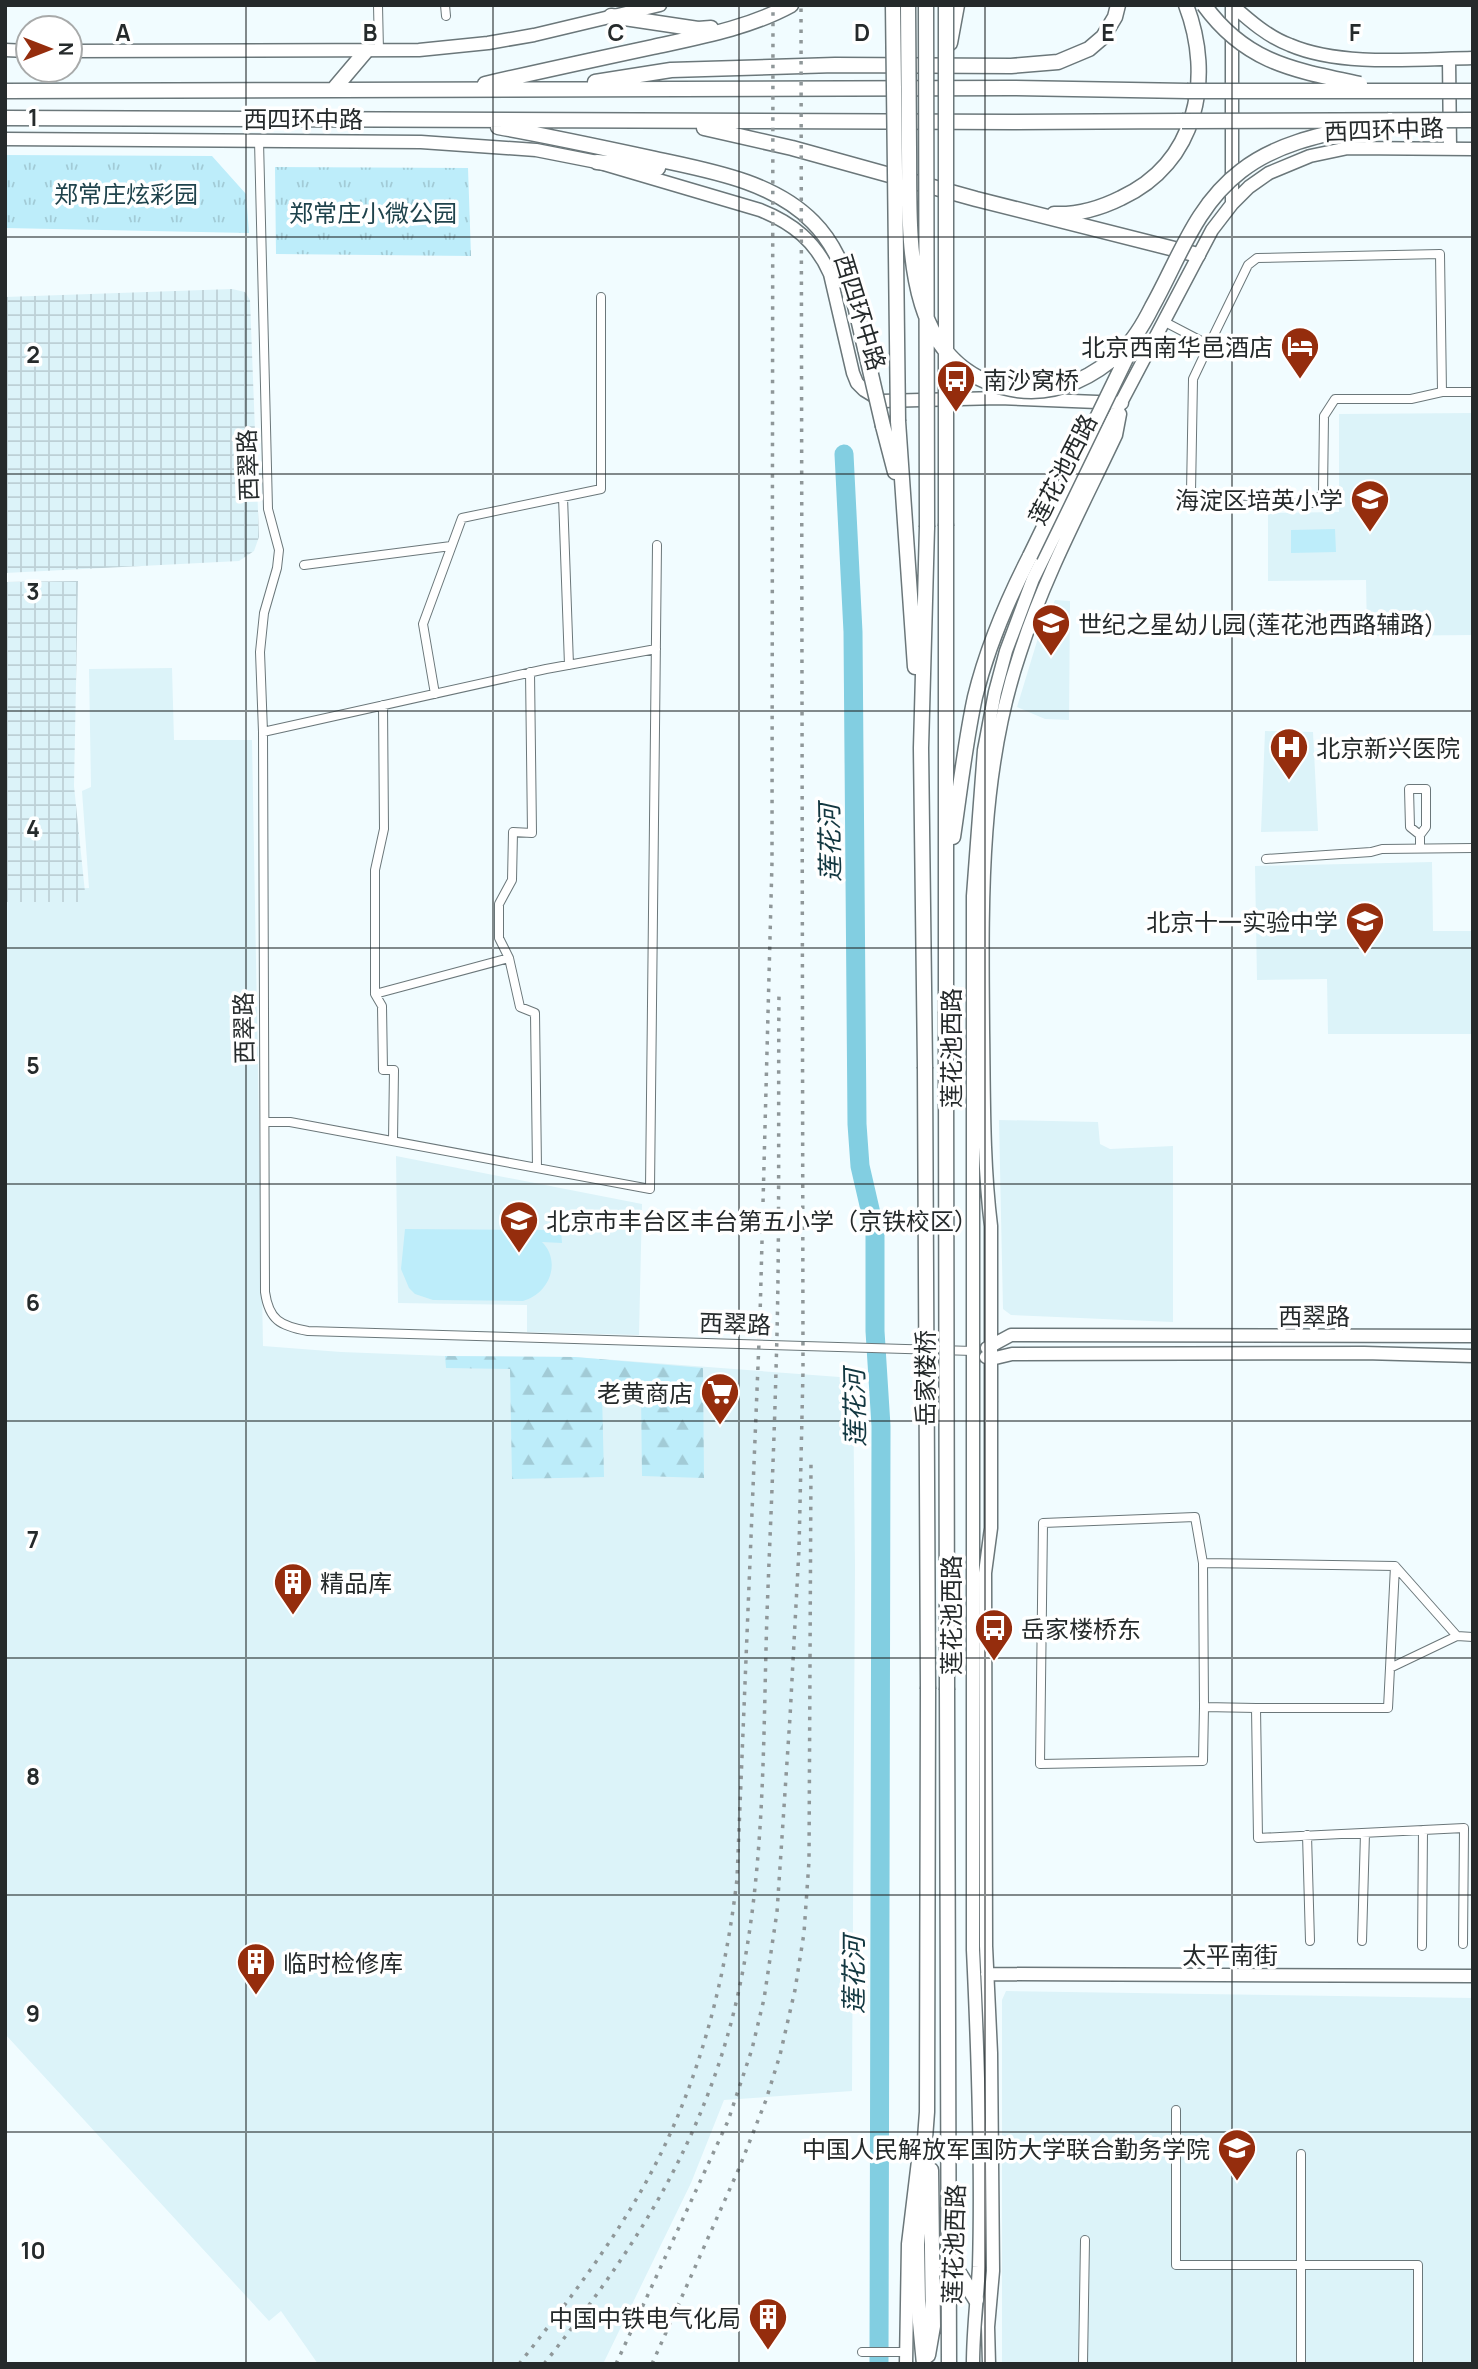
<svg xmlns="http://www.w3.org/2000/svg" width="1478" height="2369" font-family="Manrope,'Noto Sans SC',sans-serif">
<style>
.built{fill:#dcf3f9}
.industrial{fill:url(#industrial-grid)}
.forest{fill:url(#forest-firs)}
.park{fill:url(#park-tufts)}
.garden{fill:#bdedfa}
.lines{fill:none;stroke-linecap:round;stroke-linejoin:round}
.river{stroke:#82cee1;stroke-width:19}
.street-casing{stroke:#6b777a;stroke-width:10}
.secondary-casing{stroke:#6b777a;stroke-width:15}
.highway-casing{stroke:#6b777a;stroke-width:17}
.street{stroke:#fff;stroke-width:8}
.secondary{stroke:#fff;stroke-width:12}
.highway{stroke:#fff;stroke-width:14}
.rail{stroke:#8f9799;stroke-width:3.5;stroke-dasharray:3.5 7;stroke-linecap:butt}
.highway-bridge-casing{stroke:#6b777a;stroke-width:17;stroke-linecap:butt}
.highway-bridge{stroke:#fff;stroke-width:14}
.grid{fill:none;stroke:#252a2b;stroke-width:2;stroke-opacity:0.55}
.labels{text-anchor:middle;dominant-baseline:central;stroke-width:7;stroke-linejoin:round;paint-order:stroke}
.street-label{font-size:24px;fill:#252a2b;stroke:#fff}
.park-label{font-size:24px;fill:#1f434c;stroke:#fff}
.poi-label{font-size:24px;fill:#252a2b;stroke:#fff;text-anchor:start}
.water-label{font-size:26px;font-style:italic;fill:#123740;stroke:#fff}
.grid-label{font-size:23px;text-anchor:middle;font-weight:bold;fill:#252a2b;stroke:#fff;stroke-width:7;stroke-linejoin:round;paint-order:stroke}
</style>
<defs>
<pattern id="industrial-grid" width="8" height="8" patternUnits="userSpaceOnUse" patternTransform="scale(1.75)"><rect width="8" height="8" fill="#dcf3f9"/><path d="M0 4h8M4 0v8" fill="none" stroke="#bdd0d6"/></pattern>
<pattern id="forest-firs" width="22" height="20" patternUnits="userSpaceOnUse" patternTransform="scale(1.75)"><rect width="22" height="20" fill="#bdedfa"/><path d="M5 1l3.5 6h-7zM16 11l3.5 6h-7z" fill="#a2cbd6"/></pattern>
<pattern id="park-tufts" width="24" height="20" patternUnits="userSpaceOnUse" patternTransform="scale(1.75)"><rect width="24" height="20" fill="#bdedfa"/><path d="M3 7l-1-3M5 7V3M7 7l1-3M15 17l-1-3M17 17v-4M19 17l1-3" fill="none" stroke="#a2cbd6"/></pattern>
</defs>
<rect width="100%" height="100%" fill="#f1fcff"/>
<path class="built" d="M1473,413V635L1367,636L1366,580L1268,581V513L1339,512V414Z
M1055,600L1070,601L1069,720L1045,719L1017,707L1038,638Z
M172,668L174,740H252L263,1346L341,1352L445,1356L575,1357L853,1378L855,1566L852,2091L724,2100L691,2183L603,2364H318L281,2311L269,2321L5,2034V890L89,888L82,791L91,787L89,669Z
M1265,731L1313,732L1318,831L1261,832Z
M1432,862L1433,931H1473V1034H1328L1327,979L1257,980L1255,866Z
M999,1120L1098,1122L1100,1144L1110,1149L1173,1146V1322L1011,1315L1003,1309Z
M396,1156L642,1204L639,1335L527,1332V1305L398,1303Z
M1006,1991L1473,1998V2364H1002V2000Z"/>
<path class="industrial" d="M232,289L245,292L250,300L259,537L254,551L239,561L5,573V297Z
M78,581L74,786L86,902H5V582Z"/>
<path class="forest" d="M445,1356L575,1357L703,1368L704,1478L642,1476L641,1393H602L604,1477L512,1479L510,1369L446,1368Z"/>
<path class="park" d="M5,155L212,156L246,194L249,233L5,228Z
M275,167L468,168L471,256L276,254Z"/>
<path class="garden" d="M1335,529L1336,552L1291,553V530Z
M405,1229L561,1230L562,1243L542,1242C562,1262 549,1294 523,1301L433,1300L415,1294L409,1288L401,1269Z"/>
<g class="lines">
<path class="river" d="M844,454L853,632L857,1124L860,1166L875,1231V1331L881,1426L879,2364"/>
<g class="street-casing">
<path id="street" d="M378,5L379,51
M445,5L446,16
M259,141L268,509L279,550L277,568L264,613L260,652L263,732L265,1292C269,1320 280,1326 308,1331L973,1351
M1163,321L1209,345L1248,265L1257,258L1440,254L1442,392H1473
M1209,345L1193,379L1191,492L1201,506L1314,503L1323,493L1324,416L1335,399H1411L1442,392
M563,497L569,665
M304,565L451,546
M435,694L423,624L462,518L601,489V297
M383,705L384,829L375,870V994L382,1006L383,1070H394L393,1140
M263,732L546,669L656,649
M1420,848V835L1426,827V789H1409L1410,827L1420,835
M1266,859L1371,852L1382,849L1473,848
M509,958L499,938V904L512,880L513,832L532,833L530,672
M375,994L509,958L520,1007L535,1013L537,1168
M266,1122H290L650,1189L657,545
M1203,1563L1204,1707
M1390,1668L1395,1566
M1256,1708L1204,1707L1203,1761L1040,1764L1043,1523L1195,1517L1203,1563L1395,1566L1457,1636
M1307,1835L1310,1941
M1362,1941L1365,1833
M1463,1944L1464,1828L1258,1838L1256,1708H1388L1390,1668L1457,1636L1473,1637
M1422,1946L1423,1830
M1176,2110V2265H1418V2364
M1301,2154V2364
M862,2352H906
M1083,2364L1085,2240"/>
</g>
<g class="secondary-casing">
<path id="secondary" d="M1232,5C1249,20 1268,37 1290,45C1341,67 1417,59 1473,58
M5,50L28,51
M70,51L419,50L488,43L534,35L660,5
M1449,59L1450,149
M5,139L421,142L536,150L597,162L760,210C793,223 816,242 830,274L853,373L857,383L864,390L882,401L999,398L1122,403
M1232,204V6
M987,1348L1011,1335L1473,1336
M986,1357L991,1359L1012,1354L1364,1353L1473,1356
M987,1974L1473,1976
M906,2364L908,2244L918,2161
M973,2364C973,2331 977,2300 979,2267C982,2162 978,2055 973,1950V896L984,750L995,692L1006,651L1033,579L1105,433L1212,230L1232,204L1249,187L1269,173L1310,156L1348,148L1473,149
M989,2364L988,2327L993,2271L991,2053L986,1946L985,1573L991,1528V1226C983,1161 984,1095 983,1030C982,904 979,774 1020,653C1044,578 1082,507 1116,435L1120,414"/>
</g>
<g class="highway-casing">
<path id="highway" d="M611,16L698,29L711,28
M950,43L957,5
M595,82L671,70L835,65L1011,66L1058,62L1089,49L1103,37L1115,17L1118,5
M485,84C541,71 597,59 653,47C699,37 749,28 791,5
M333,90L366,51
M5,91L1011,88L1187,91
M5,118L1012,122L1182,121
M498,127C549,136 600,147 651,158C705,170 772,180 813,222C834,243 844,269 853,297
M704,128L792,148L976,199L1198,255
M597,162L658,168
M1054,214C1076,215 1101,208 1121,198C1197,163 1214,78 1186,5
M898,421L915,667
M883,426L895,472
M946,526V1065
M953,837C960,790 965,743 975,697C987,648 1007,601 1030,556
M925,1067L921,748L927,527
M947,1690L949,2364
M951,2260L976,2300
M928,2355L933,2326L931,2170
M924,2364L918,2301L917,2244L927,2112L928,1689"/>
</g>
<use href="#street" class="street"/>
<use href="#secondary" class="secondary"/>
<use href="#highway" class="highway"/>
<path class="rail" d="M519,2364C560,2312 600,2260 634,2203C693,2105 724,1992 737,1879L760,1317L772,862L773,5
M544,2364C617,2271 675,2188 715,2075C767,1928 762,1768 767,1614C770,1533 774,1451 776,1370C780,1244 778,1117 779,990
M616,2364L728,2121L752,2049L764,1999L777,1912L790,1717L799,1549L803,1371L801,5
M652,2364L740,2166L766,2100L780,2055L795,1990L804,1933L809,1861L811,1461"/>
<g class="highway-bridge-casing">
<path id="highway-bridge" d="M893,5L898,421
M908,5C908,53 909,101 909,149C910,235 900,367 1011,389C1054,397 1091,379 1122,351C1135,339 1144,323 1152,307C1179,259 1195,206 1241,171C1283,138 1339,132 1390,120
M926,5L927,527
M1204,5C1246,63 1294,70 1360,84
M1187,91H1473
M1182,121L1473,120
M853,297L883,426
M946,526V5
M1030,556L1132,346
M946,1065L947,1690
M925,1067L928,1689"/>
</g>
<use href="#highway-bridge" class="highway-bridge"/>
</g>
<path class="grid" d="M246,5V2364M493,5V2364M739,5V2364M985,5V2364M1232,5V2364M5,237H1473M5,474H1473M5,711H1473M5,948H1473M5,1184H1473M5,1421H1473M5,1658H1473M5,1895H1473M5,2132H1473"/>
<defs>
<g id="hotel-pin" transform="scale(2.0125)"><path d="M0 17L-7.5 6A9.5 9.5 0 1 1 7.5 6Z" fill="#952d0d" stroke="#fff"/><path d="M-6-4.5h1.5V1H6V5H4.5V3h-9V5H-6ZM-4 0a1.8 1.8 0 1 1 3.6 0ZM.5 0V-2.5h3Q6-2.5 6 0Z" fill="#fff"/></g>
<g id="bus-pin" transform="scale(2.0125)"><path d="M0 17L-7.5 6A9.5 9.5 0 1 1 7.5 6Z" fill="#952d0d" stroke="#fff"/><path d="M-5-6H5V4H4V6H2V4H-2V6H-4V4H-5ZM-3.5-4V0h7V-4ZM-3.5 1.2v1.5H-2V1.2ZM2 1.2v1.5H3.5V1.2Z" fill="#fff"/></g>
<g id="school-pin" transform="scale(2.0125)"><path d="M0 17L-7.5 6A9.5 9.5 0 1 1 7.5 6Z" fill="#952d0d" stroke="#fff"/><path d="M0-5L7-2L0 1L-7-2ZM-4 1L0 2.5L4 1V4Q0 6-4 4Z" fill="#fff"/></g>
<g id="hospital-pin" transform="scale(2.0125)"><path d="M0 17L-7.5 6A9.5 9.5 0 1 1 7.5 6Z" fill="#952d0d" stroke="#fff"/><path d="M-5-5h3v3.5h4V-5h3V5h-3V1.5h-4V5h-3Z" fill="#fff"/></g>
<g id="supermarket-pin" transform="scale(2.0125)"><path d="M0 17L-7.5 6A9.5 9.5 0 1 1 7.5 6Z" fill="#952d0d" stroke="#fff"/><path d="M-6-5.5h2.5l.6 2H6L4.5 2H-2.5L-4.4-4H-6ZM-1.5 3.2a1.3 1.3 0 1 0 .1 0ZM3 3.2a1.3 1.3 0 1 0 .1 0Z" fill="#fff"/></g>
<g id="building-pin" transform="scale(2.0125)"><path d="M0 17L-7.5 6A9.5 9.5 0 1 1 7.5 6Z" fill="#952d0d" stroke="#fff"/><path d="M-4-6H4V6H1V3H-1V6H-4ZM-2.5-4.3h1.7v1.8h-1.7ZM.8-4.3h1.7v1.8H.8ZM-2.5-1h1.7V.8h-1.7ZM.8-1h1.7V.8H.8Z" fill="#fff"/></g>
<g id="university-pin" transform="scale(2.0125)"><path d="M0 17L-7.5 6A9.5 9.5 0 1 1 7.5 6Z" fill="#952d0d" stroke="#fff"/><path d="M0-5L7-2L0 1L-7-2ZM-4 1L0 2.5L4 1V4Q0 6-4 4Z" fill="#fff"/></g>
</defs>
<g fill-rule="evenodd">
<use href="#hotel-pin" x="1300" y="346"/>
<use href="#bus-pin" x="956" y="379"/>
<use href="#school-pin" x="1370" y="499"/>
<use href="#school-pin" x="1051" y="623"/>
<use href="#hospital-pin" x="1289" y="747"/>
<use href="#school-pin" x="1365" y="921"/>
<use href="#school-pin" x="519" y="1220"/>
<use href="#supermarket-pin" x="720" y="1392"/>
<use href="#building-pin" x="293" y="1582"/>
<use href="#bus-pin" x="994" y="1628"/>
<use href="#building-pin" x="256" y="1962"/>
<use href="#university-pin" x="1237" y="2148"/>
<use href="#building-pin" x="768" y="2317"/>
</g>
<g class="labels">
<g class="street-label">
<text x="303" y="118">西四环中路</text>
<text transform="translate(1384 129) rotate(-2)">西四环中路</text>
<text transform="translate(861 312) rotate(73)">西四环中路</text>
<text transform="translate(247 465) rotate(-92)">西翠路</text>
<text transform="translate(1062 469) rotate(-63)">莲花池西路</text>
<text transform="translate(243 1028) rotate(-91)">西翠路</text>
<text transform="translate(950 1048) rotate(-90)">莲花池西路</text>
<text x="1314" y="1315">西翠路</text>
<text transform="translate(735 1323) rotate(2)">西翠路</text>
<text transform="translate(924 1378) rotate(-90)">岳家楼桥</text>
<text transform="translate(950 1615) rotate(-90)">莲花池西路</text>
<text x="1230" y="1954">太平南街</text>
<text transform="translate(953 2244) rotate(-88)">莲花池西路</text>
</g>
<g class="park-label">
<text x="126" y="193">郑常庄炫彩园</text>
<text x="373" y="212">郑常庄小微公园</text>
</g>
<g class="poi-label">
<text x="1273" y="346" text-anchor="end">北京西南华邑酒店</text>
<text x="983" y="379">南沙窝桥</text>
<text x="1343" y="499" text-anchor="end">海淀区培英小学</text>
<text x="1078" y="623">世纪之星幼儿园(莲花池西路辅路)</text>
<text x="1316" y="747">北京新兴医院</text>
<text x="1338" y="921" text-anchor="end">北京十一实验中学</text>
<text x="546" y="1220">北京市丰台区丰台第五小学（京铁校区）</text>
<text x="693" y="1392" text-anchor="end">老黄商店</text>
<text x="320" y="1582">精品库</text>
<text x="1021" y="1628">岳家楼桥东</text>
<text x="283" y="1962">临时检修库</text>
<text x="1210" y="2148" text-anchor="end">中国人民解放军国防大学联合勤务学院</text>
<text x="741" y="2317" text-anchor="end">中国中铁电气化局</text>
</g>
<g class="water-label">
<text transform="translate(829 843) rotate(-91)">莲花河</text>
<text transform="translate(854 1408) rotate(-91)">莲花河</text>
<text transform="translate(853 1975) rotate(-90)">莲花河</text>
</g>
</g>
<g class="grid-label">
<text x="123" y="41">A</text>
<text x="370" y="41">B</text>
<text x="616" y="41">C</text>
<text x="862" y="41">D</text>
<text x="1108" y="41">E</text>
<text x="1355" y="41">F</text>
<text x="33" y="126">1</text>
<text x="33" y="363">2</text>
<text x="33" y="600">3</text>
<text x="33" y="837">4</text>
<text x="33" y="1074">5</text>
<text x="33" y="1311">6</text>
<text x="33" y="1548">7</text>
<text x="33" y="1785">8</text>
<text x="33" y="2022">9</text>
<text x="33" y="2259">10</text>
</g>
<rect width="1478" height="2369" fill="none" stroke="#252a2b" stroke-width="14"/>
<g transform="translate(49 49) rotate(90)"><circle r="33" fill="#ffffff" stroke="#a8aaaa" stroke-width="2"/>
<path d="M0-5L12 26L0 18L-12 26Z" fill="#952d0d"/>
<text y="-10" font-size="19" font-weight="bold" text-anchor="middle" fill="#252a2b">N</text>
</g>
</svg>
